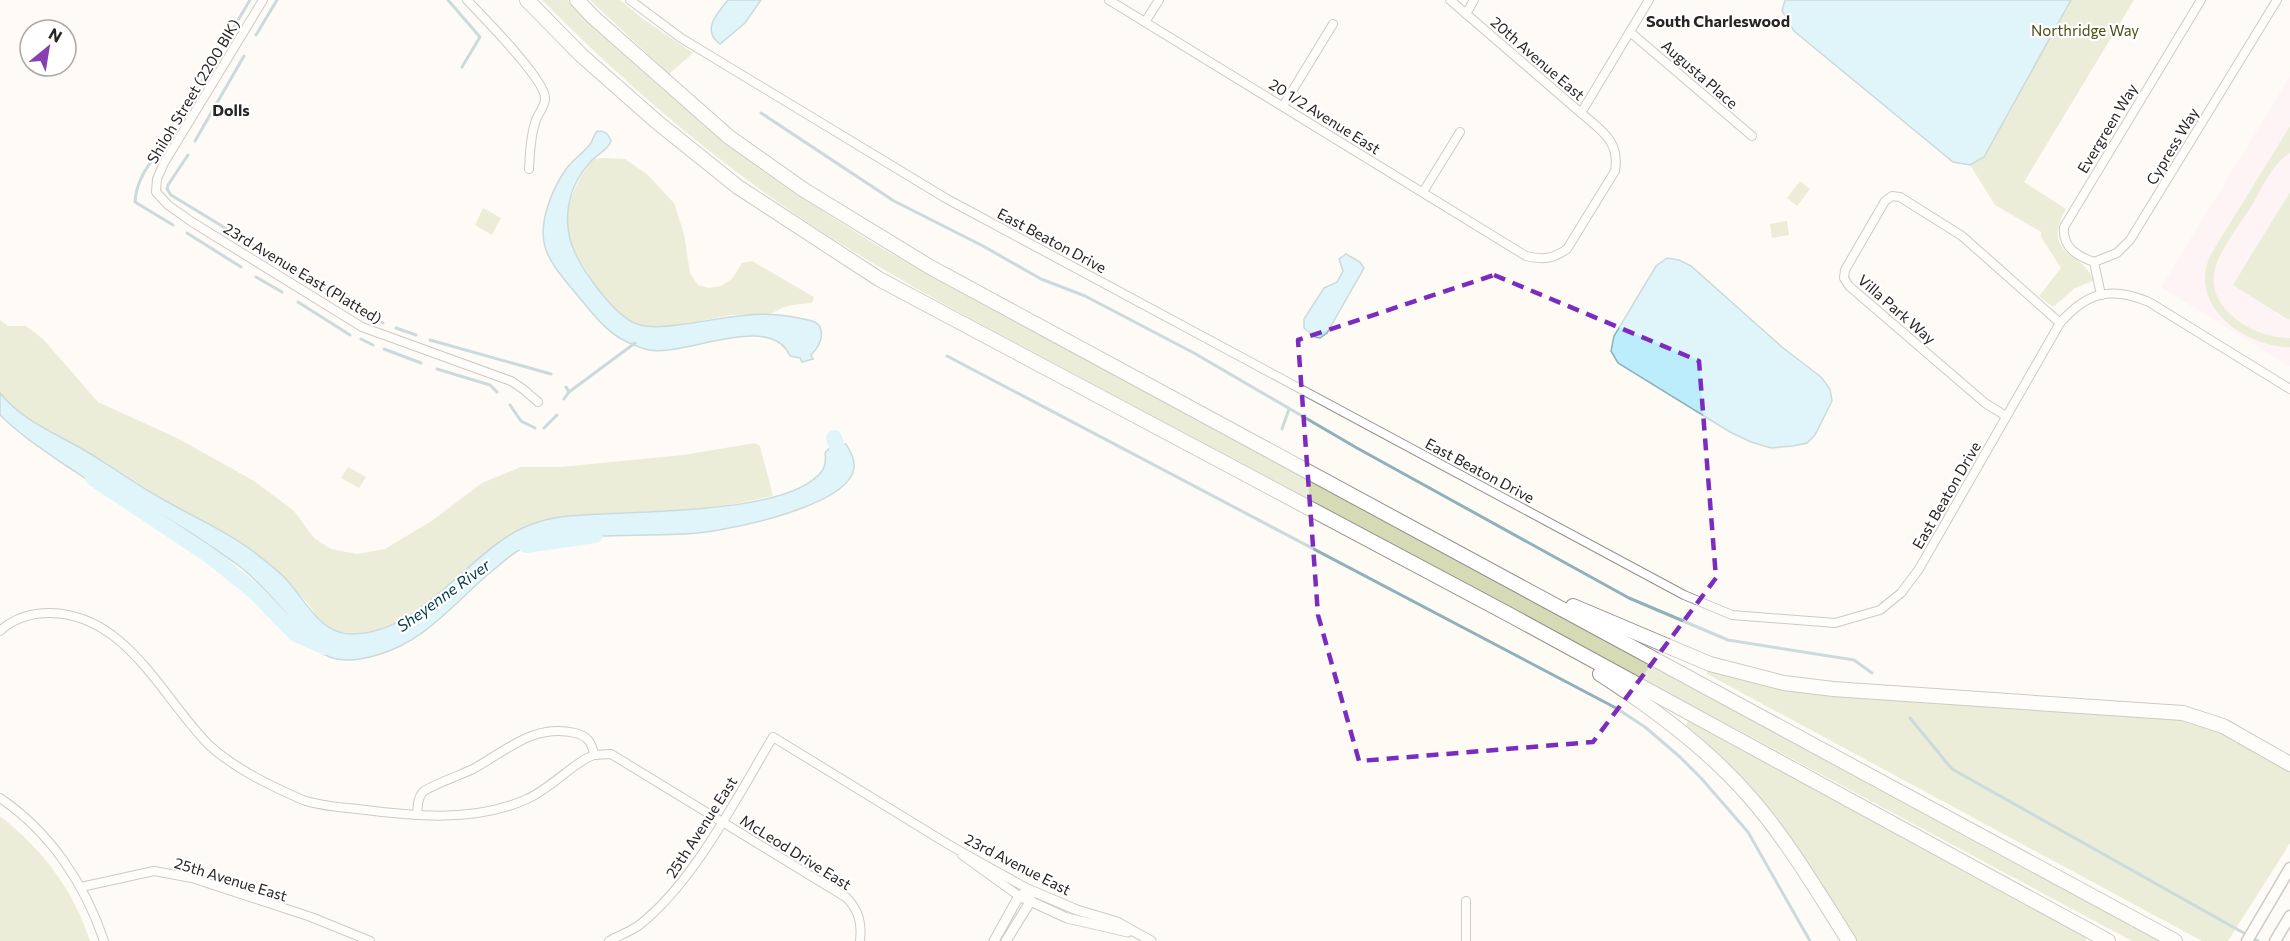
<svg xmlns="http://www.w3.org/2000/svg" width="2290" height="941" viewBox="0 0 2290 941" font-family="Commissioner,sans-serif">
	<style>
		.education { fill: #feecf5 }
		.green { fill: #d6dbb5 }
		.water { fill: #bbedfc; stroke: #8eb1bb; stroke-width: 1.5 }
		.lines { fill: none; stroke-linecap: round; stroke-linejoin: round }
		.stream { stroke: #8eb1bb; stroke-width: 3 }
		.river { stroke: #bbedfc; stroke-width: 16 }
		.minor-casing { stroke: #93908b; stroke-width: 10 }
		.tertiary-casing { stroke: #93908b; stroke-width: 11 }
		.secondary-casing { stroke: #93908b; stroke-width: 13 }
		.motorway-casing { stroke: #93908b; stroke-width: 16 }
		.minor { stroke: #fff; stroke-width: 8 }
		.tertiary { stroke: #fff; stroke-width: 9 }
		.secondary { stroke: #fff; stroke-width: 10 }
		.motorway { stroke: #fff; stroke-width: 14 }
		.marked { fill: none; stroke: #7b2cbf; stroke-width: 4.5; stroke-dasharray: 12 8; stroke-linejoin: round }
		.labels { text-anchor: middle; dominant-baseline: central; stroke-width: 4.5; stroke-linejoin: round; paint-order: stroke }
		.park-label { font-size: 15px; fill: #494e14; stroke: #fff }
		.street-label { font-size: 15px; fill: #262523; stroke: #fff }
		.neighbourhood-label { font-size: 16px; font-weight: bold; fill: #262523; stroke: #fff }
		.water-label { font-size: 16px; font-style: italic; fill: #003a47; stroke: #fff }
	</style>
	<rect width="100%" height="100%" fill="#fefbf5"/>
	<!-- education -->
	<path class="education" d="M 2290,76 L 2290,367 L 2161,287 Z"/>
	<!-- green -->
	<g class="green">
		<path d="M 542,0 L 567,0 C 652,85 745,162 846,226 C 879,248 915,266 949,286 L 2166,941 L 2132,941 L 1110,393 C 1009,338 906,287 810,224 C 712,159 624,83 542,0 Z"/>
		<path d="M 590,0 L 620,0 L 643,19 L 693,53 L 669,74 Z"/>
		<path d="M 2071,0 L 2134,0 L 2024,182 L 2066,209 C 2039,257 2085,251 2093,281 L 2075,288 L 2053,307 L 2039,296 L 2061,268 L 2041,237 L 2041,232 L 1995,205 L 1970,165 L 1984,157 Z"/>
		<path d="M 2290,126 L 2290,153 C 2272,164 2263,187 2252,205 C 2241,223 2220,249 2215,269 C 2204,309 2256,339 2290,338 L 2290,347 L 2286,347 C 2240,344 2187,303 2211,254 Z"/>
		<path d="M 603,158 L 625,159 L 648,175 L 674,203 L 684,234 L 690,273 L 698,285 L 709,288 L 721,286 L 732,279 L 742,263 L 752,261 L 814,297 L 812,303 C 803,304 793,304 785,307 C 779,309 774,313 768,314 C 756,316 743,314 731,315 C 702,319 666,334 636,324 C 610,314 591,278 577,255 C 557,220 571,188 593,159 Z"/>
		<path d="M 1800,181 L 1810,189 L 1797,206 L 1787,198 Z"/>
		<path d="M 2290,192 L 2290,318 L 2289,320 L 2233,285 Z"/>
		<path d="M 483,208 L 501,218 L 492,235 L 475,225 Z"/>
		<path d="M 1787,221 L 1789,235 L 1772,238 L 1770,224 Z"/>
		<path d="M 0,320 L 8,326 L 26,326 L 43,339 L 98,402 L 179,439 L 254,481 L 294,511 L 314,538 L 331,549 L 357,554 L 385,549 L 433,520 L 482,483 L 521,467 L 561,467 L 683,455 L 755,443 L 760,446 L 773,496 L 715,508 L 567,516 L 532,524 L 466,568 L 436,598 L 406,618 L 374,631 L 352,634 L 335,632 L 321,622 L 307,602 L 252,550 L 163,500 L 106,462 L 29,421 L 8,403 L 0,393 Z"/>
		<path d="M 348,467 L 366,477 L 359,488 L 341,478 Z"/>
		<path d="M 1708,669 L 1770,686 L 1803,692 L 2183,719 L 2226,734 L 2290,772 L 2290,843 L 2228,941 L 2202,941 L 1707,674 Z"/>
		<path d="M 1688,721 L 2086,934 L 2086,941 L 1857,941 L 1817,879 L 1726,763 L 1685,727 Z"/>
		<path d="M 0,816 C 43,850 72,888 90,941 L 0,941 Z"/>
	</g>
	<!-- water -->
	<g class="water">
		<path d="M 728,0 L 761,0 L 745,23 L 720,44 C 701,31 717,13 728,0 Z"/>
		<path d="M 1785,0 L 2071,0 L 1984,157 L 1970,165 L 1953,162 L 1794,31 L 1782,11 Z"/>
		<path d="M 597,131 C 605,131 608,133 611,141 C 608,150 599,153 592,160 C 582,171 573,184 570,199 C 566,214 567,234 573,248 C 582,270 614,316 637,324 C 649,328 664,327 677,325 C 722,320 753,308 799,318 C 807,320 819,320 821,330 C 823,340 818,348 811,355 L 813,359 L 802,362 L 800,358 L 790,356 C 771,311 684,357 649,350 C 642,349 634,345 627,342 C 606,332 593,314 578,296 C 566,281 551,266 545,247 C 538,223 552,189 566,169 C 572,160 584,153 591,143 C 593,139 594,135 597,131 Z"/>
		<path d="M 1346,254 L 1360,262 L 1364,268 L 1327,333 L 1320,338 L 1315,337 L 1304,328 L 1304,319 L 1324,288 L 1337,282 L 1343,271 L 1339,259 Z"/>
		<path d="M 1667,258 L 1679,260 L 1691,266 L 1782,347 L 1821,377 L 1830,389 L 1832,401 L 1815,435 L 1807,443 L 1793,446 L 1771,448 L 1751,442 L 1730,432 L 1618,363 L 1611,351 L 1614,336 L 1656,266 Z"/>
		<path d="M 0,393 C 23,421 53,432 84,450 C 112,466 138,486 166,501 C 195,518 227,531 254,552 C 264,560 275,568 284,577 C 304,597 319,634 351,634 C 412,635 458,569 505,538 C 523,526 546,518 568,516 C 624,510 788,517 822,471 C 826,465 826,460 825,453 C 831,445 836,444 846,444 C 850,451 855,459 854,468 C 850,503 749,525 719,530 C 668,539 616,532 565,539 C 548,541 531,543 516,552 C 508,557 500,565 492,571 C 455,602 425,642 377,655 C 364,659 351,662 337,659 C 311,654 301,631 285,612 C 271,596 255,578 238,565 C 202,540 164,514 124,495 C 115,491 104,489 95,484 C 85,479 75,471 65,465 C 42,449 20,435 0,415 Z"/>
	</g>
	<g class="lines">
		<!-- stream -->
		<g class="stream">
			<path d="M 448,0 L 480,37 L 462,67"/>
			<path d="M 256,35 L 277,0"/>
			<path d="M 761,113 L 894,201 L 983,246 L 1041,279 L 1085,296 L 1194,353 L 1357,448 L 1629,598 L 1728,640 L 1854,660 L 1872,673"/>
			<path d="M 181,116 L 250,0"/>
			<path d="M 168,138 C 154,158 136,177 135,202 L 173,225"/>
			<path d="M 195,141 L 244,56"/>
			<path d="M 188,155 L 168,185 L 167,189 L 171,195 L 330,292"/>
			<path d="M 187,233 L 241,267"/>
			<path d="M 256,277 L 282,292"/>
			<path d="M 342,299 L 383,323"/>
			<path d="M 298,302 L 350,335"/>
			<path d="M 396,328 L 416,335"/>
			<path d="M 361,339 L 373,345"/>
			<path d="M 430,340 L 551,374"/>
			<path d="M 384,349 L 421,363"/>
			<path d="M 947,356 L 1616,708 L 1645,727 L 1680,757 L 1701,778 L 1748,832 L 1810,941"/>
			<path d="M 437,369 L 490,385 L 497,392"/>
			<path d="M 566,387 L 569,392 L 635,343"/>
			<path d="M 564,399 L 569,392"/>
			<path d="M 510,405 L 521,421 L 535,428"/>
			<path d="M 544,428 L 557,415"/>
			<path d="M 1282,429 L 1289,409"/>
			<path d="M 1910,718 L 1952,769 L 2258,941"/>
		</g>
		<!-- river -->
		<g class="river">
			<path d="M 834,438 L 843,464"/>
			<path d="M 93,478 L 209,555 L 255,592 L 296,634 L 325,647"/>
			<path d="M 526,545 L 595,535"/>
		</g>
		<!-- minor casing -->
		<g class="minor-casing">
			<g id="minor">
				<path d="M 263,0 L 164,163 L 157,179 L 156,192 L 168,205 L 192,222 L 362,327 L 511,381 L 523,389 L 538,402"/>
				<path d="M 467,0 C 482,16 545,79 545,98 C 545,108 537,114 535,123 C 530,138 530,154 529,169"/>
				<path d="M 630,0 L 681,38 L 947,199 L 1684,595 L 1732,615 L 1835,623 L 1880,610 L 1901,593 L 1919,569 L 2060,323 C 2087,292 2111,286 2149,302 L 2290,389"/>
				<path d="M 1109,0 L 1526,256 C 1543,260 1553,259 1567,249 L 1615,171 C 1620,141 1602,131 1581,113 L 1649,0"/>
				<path d="M 1450,0 L 1581,113"/>
				<path d="M 1466,14 L 1474,0"/>
				<path d="M 1145,22 L 1159,0"/>
				<path d="M 1630,32 L 1752,136"/>
				<path d="M 1283,106 L 1333,24"/>
				<path d="M 1423,192 L 1460,132"/>
				<path d="M 2094,262 C 2077,256 2062,247 2064,227 L 2201,0"/>
				<path d="M 2101,295 L 2094,262 L 2117,253 L 2130,240 L 2277,0"/>
				<path d="M 2006,416 L 1985,403 L 1849,286 L 1844,278 L 1845,270 L 1885,201 L 1892,196 L 1900,197 L 1962,236 L 2060,323"/>
				<path d="M 0,631 C 14,618 31,613 50,613 C 127,614 162,698 209,745 C 235,769 271,786 303,800 C 320,806 339,807 357,809 C 413,816 474,823 527,799 C 549,789 566,770 587,758 L 594,755 L 611,754 L 847,898 C 859,911 862,923 860,941"/>
				<path d="M 0,798 C 50,832 85,884 104,941"/>
				<path d="M 417,814 C 418,807 417,798 423,792 C 427,787 463,774 473,769 C 506,751 534,723 575,733 C 587,736 592,742 594,755"/>
				<path d="M 962,855 L 1019,896"/>
				<path d="M 81,887 L 154,871 L 192,878 L 311,917 L 370,941"/>
				<path d="M 609,941 C 618,936 629,932 638,926 C 693,884 737,797 773,737 L 951,846 L 1030,890"/>
				<path d="M 1466,941 L 1466,901"/>
			</g>
		</g>
		<!-- tertiary casing -->
		<g class="tertiary-casing">
			<g id="tertiary">
				<path d="M 1030,890 L 1077,910 L 1117,922 L 1151,941"/>
				<path d="M 1019,896 L 1067,918 L 1128,932"/>
				<path d="M 994,941 L 1019,896 L 1023,894"/>
				<path d="M 1006,941 L 1030,902 L 1030,896"/>
			</g>
		</g>
		<!-- secondary casing -->
		<g class="secondary-casing">
			<g id="secondary">
				<path d="M 2247,941 L 2290,868"/>
				<path d="M 2275,941 L 2290,916"/>
			</g>
		</g>
		<!-- motorway casing -->
		<g class="motorway-casing">
			<g id="motorway">
				<path d="M 527,0 L 581,55 L 657,122 L 738,187 L 879,279 L 1510,615 L 2108,941"/>
				<path d="M 577,0 L 593,17 L 729,137 L 804,190 L 930,267 L 2175,941"/>
				<path d="M 1573,606 L 1710,664 L 1784,683 L 1833,689 L 2183,713 L 2223,726 L 2290,764"/>
				<path d="M 1600,674 C 1653,708 1706,747 1748,795 C 1787,839 1817,891 1849,941"/>
			</g>
		</g>
		<!-- minor -->
		<use href="#minor" class="minor"/>
		<!-- tertiary -->
		<use href="#tertiary" class="tertiary"/>
		<!-- secondary -->
		<use href="#secondary" class="secondary"/>
		<!-- motorway -->
		<use href="#motorway" class="motorway"/>
	</g>
	<!-- marked area -->
	<path d="M0 0H2290V941H0ZM 1494,275 L 1699,361 L 1716,578 L 1593,742 L 1359,761 L 1318,615 L 1298,340 Z" fill="#fefbf5" fill-opacity=".55" fill-rule="evenodd"/>
	<path class="marked" d="M 1494,275 L 1699,361 L 1716,578 L 1593,742 L 1359,761 L 1318,615 L 1298,340 Z"/>
	<g class="labels">
		<!-- park labels -->
		<g class="park-label">
			<text x="2085" y="30">Northridge Way</text>
		</g>
		<!-- street labels -->
		<g class="street-label">
			<text transform="translate(1538 58) rotate(41)">20th Avenue East</text>
			<text transform="translate(1700 74) rotate(41)">Augusta Place</text>
			<text transform="translate(193 91) rotate(-59)">Shiloh Street (2200 BIK)</text>
			<text transform="translate(1325 116) rotate(32)">20 1/2 Avenue East</text>
			<text transform="translate(2107 128) rotate(-59)">Evergreen Way</text>
			<text transform="translate(2172 146) rotate(-59)">Cypress Way</text>
			<text transform="translate(1052 240) rotate(28)">East Beaton Drive</text>
			<text transform="translate(303 273) rotate(31)">23rd Avenue East (Platted)</text>
			<text transform="translate(1897 309) rotate(41)">Villa Park Way</text>
			<text transform="translate(1480 470) rotate(28)">East Beaton Drive</text>
			<text transform="translate(1946 495) rotate(-60)">East Beaton Drive</text>
			<text transform="translate(701 827) rotate(-57)">25th Avenue East</text>
			<text transform="translate(796 852) rotate(32)">McLeod Drive East</text>
			<text transform="translate(1018 864) rotate(27)">23rd Avenue East</text>
			<text transform="translate(231 879) rotate(17)">25th Avenue East</text>
		</g>
		<!-- neighbourhood labels -->
		<g class="neighbourhood-label">
			<text x="1718" y="20">South Charleswood</text>
			<text x="231" y="109">Dolls</text>
		</g>
		<!-- water labels -->
		<g class="water-label">
			<text transform="translate(443 595) rotate(-36)">Sheyenne River</text>
		</g>
	</g>
	<!-- north arrow -->
	<g transform="translate(48 48) rotate(30)"><circle r="28" fill="#ffffff" stroke="#a8a8a7" stroke-width="1.5"/>
	<path d="M0-4.5L10 22L0 15L-10 22Z" fill="#8740b2"/>
	<text y="-9" font-size="16" font-weight="bold" text-anchor="middle" fill="#262523">N</text>
	</g>
</svg>
